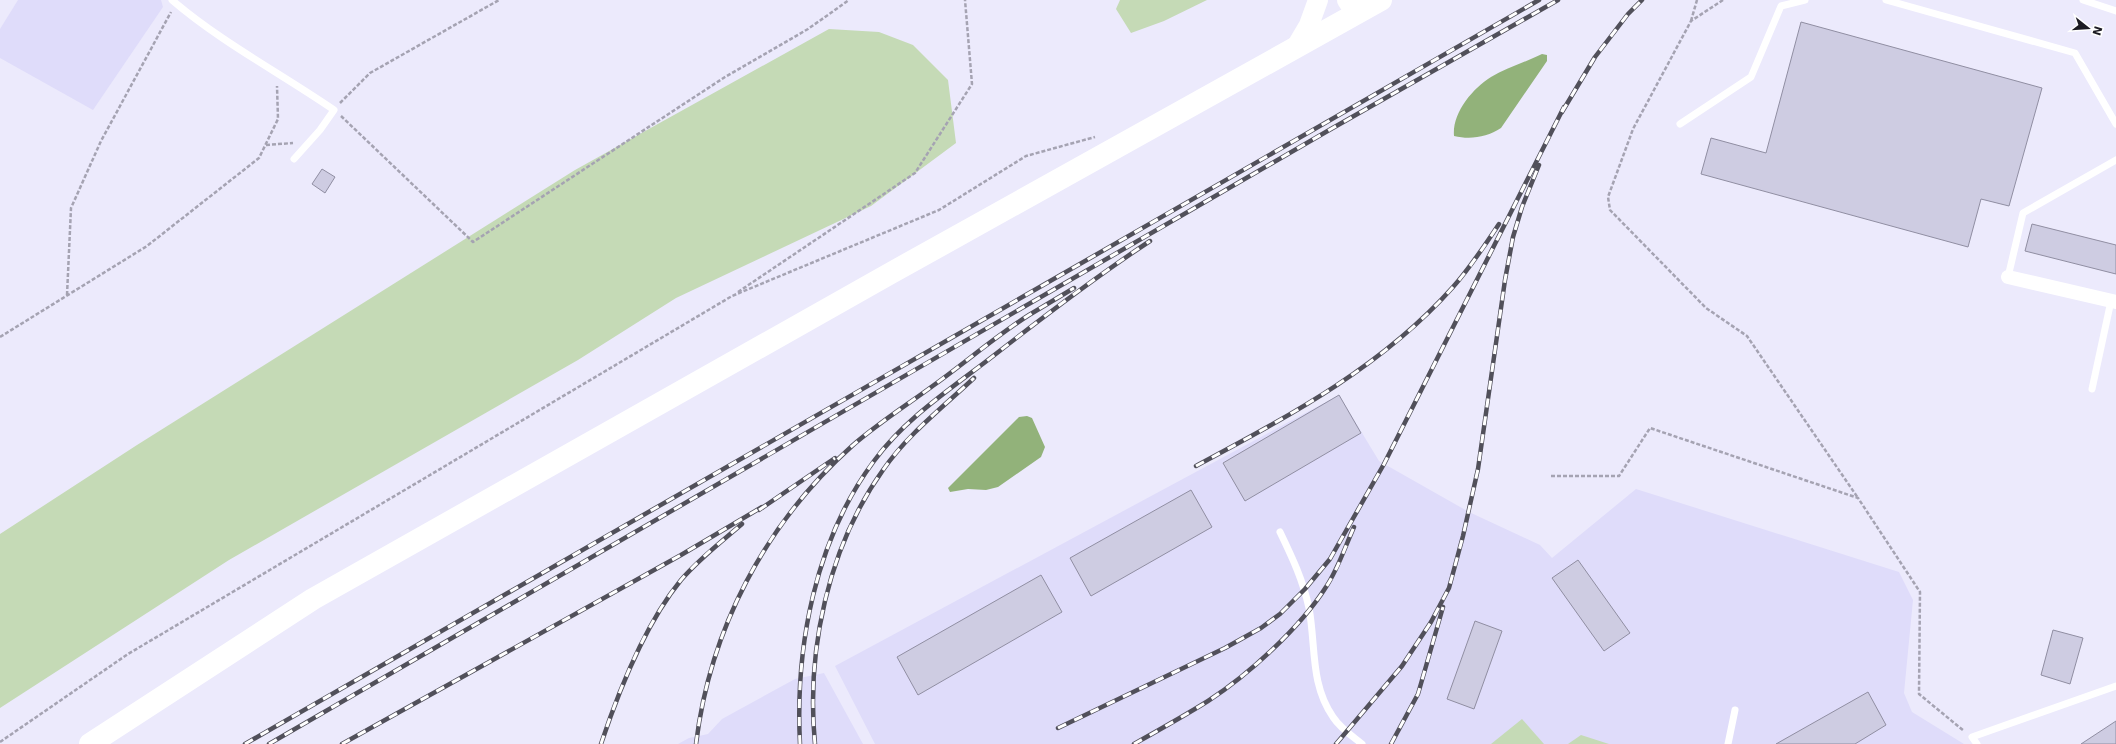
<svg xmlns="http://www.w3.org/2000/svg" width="2116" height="744" viewBox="0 0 2116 744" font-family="'DejaVu Sans',sans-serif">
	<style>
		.built { fill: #dfdcfa }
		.green { fill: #c5dab6 }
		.water { fill: #92b27a }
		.building { fill: #cecce2; stroke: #908ea2 }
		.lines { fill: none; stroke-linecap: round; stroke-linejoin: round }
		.path { stroke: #a5a3b2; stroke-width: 2.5; stroke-dasharray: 4 2; stroke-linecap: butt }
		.lane { stroke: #fff; stroke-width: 7 }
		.street { stroke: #fff; stroke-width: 14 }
		.secondary { stroke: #fff; stroke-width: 20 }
		.highway { stroke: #fff; stroke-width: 22 }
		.rail-casing { stroke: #51505a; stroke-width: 4.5 }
		.rail { stroke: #fff; stroke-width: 3; stroke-dasharray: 9; stroke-linecap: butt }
	</style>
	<rect width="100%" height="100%" fill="#eceafc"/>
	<!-- built -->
	<g class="built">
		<path d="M 18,0 L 161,0 L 163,7 L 93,110 L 0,58 L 0,29 Z"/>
		<path d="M 1339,395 L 1379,461 L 1469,512 L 1540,545 L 1552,558 L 1636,489 L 1899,572 L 1913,600 L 1904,693 L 1912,712 L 1964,744 L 875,744 L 835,666 Z"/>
		<path d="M 824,673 L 863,744 L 678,744 L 689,738 L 708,734 L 722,719 L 795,679 Z"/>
	</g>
	<!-- green -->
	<g class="green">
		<path d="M 1120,0 L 1207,0 L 1164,21 L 1131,33 L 1116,9 Z"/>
		<path d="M 829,29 L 879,32 L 913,45 L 948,80 L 956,143 L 871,206 L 676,298 L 578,360 L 229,560 L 0,708 L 0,534 L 137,445 L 575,170 Z"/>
		<path d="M 1522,719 L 1544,744 L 1491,744 Z"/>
		<path d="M 1581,735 L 1609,744 L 1568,744 Z"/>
	</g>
	<!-- water -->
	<g class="water">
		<path d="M 1542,54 L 1547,55 L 1547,61 L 1501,128 C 1487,137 1471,140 1454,136 C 1452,113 1472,89 1491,77 C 1506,68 1526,62 1542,54 Z"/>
		<path d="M 1027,416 L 1032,418 L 1045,447 L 1041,457 L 998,487 L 986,490 L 968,489 L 950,492 L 948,488 L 1019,417 Z"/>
	</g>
	<!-- building -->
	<g class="building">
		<path d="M 1801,22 L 2042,88 L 2009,206 L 1981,199 L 1968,247 L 1701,174 L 1711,138 L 1766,153 Z"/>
		<path d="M 322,169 L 335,177 L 325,193 L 312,184 Z"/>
		<path d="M 2032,224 L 2116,245 L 2116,274 L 2025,251 Z"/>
		<path d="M 1339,395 L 1361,433 L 1245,501 L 1223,463 Z"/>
		<path d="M 1191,490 L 1212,527 L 1091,596 L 1070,558 Z"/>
		<path d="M 1578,560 L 1630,633 L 1604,651 L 1552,578 Z"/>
		<path d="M 1041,575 L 1062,612 L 918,695 L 897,657 Z"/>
		<path d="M 1475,621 L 1502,631 L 1474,709 L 1447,699 Z"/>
		<path d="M 2053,630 L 2083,638 L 2070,684 L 2041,675 Z"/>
		<path d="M 1868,692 L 1886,725 L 1855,744 L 1776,744 Z"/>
		<path d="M 2116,721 L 2116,744 L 2081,744 Z"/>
	</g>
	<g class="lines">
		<!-- path -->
		<g class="path">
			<path d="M 1723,0 L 1691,21 L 1633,129 L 1608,197 L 1610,210 L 1706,308 L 1747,336 L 1858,498"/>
			<path d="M 1691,21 L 1697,0"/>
			<path d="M 340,103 L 370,73 L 499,0"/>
			<path d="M 341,116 L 473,242 L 725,77 L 808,29 L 849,0"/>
			<path d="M 266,145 L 293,143"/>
			<path d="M 738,292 L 915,173 L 972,84 L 965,0"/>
			<path d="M 67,295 L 71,208 L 101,141 L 171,12"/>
			<path d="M 0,337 L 147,246 L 259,158 L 278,119 L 277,86"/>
			<path d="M 1551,476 L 1619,476 L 1650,428 L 1858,498 L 1920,592 L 1919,694 L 1964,731"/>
			<path d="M 0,742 L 128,654 L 732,296 L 939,210 L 1026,156 L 1095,137"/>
		</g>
		<!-- lane -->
		<g class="lane">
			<path d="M 172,0 C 221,42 280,73 334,110 L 320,130 L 294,159"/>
			<path d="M 1886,0 L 2075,53 L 2116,124"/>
			<path d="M 2083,0 L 2116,11"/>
			<path d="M 1680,124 L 1751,77 L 1781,6 L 1805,0"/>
			<path d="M 2008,277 L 2023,213 L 2116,160"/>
			<path d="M 2092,389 L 2111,301"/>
			<path d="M 1280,532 C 1292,557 1303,580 1309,608 C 1316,646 1310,684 1333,717 C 1340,728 1352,736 1362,744"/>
			<path d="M 1728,744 L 1735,710"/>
			<path d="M 1977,744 L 1972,737 L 2116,686"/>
		</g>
		<!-- street -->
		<path class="street" d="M 2008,277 L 2116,302"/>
		<!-- secondary -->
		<g class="secondary">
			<path d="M 1347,0 L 1356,14"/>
			<path d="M 1296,47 L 1309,25 L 1318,0"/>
		</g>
		<!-- highway -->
		<path class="highway" d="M 90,744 L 313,599 L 891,273 L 1381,0"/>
		<!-- rail casing -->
		<g class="rail-casing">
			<g id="rail">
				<path d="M 1562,112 L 1595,57 L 1628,14 L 1642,0"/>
				<path d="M 1196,466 C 1289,416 1382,367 1453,287 C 1470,268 1485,245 1499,224"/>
				<path d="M 759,510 L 835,458"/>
				<path d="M 1058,728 L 1225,648 L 1261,628 L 1280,614 L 1305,589 L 1330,559 L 1384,464 L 1564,107"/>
				<path d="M 245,744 L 1539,0"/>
				<path d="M 269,744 L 1331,129 L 1558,0"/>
				<path d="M 342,744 L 681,555 L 762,507"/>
				<path d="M 601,744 C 619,690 645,624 681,580 C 699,559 721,542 742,524"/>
				<path d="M 696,744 C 710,629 765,524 852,446 C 877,424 907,405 934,385 C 966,362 996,336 1029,315 C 1044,306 1059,297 1074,288"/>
				<path d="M 800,744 C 795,647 815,540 874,461 C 906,417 955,386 997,353 C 1047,314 1097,276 1150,241"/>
				<path d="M 815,744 C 806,651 828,547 883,470 C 907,435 943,407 974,378"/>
				<path d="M 1134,744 C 1159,730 1184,716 1208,701 C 1248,675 1300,628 1326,587 C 1338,569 1345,547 1354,527"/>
				<path d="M 1336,744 L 1402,666 L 1431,622 L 1449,588 L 1463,536 L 1478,469 L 1505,280 L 1513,237 L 1522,207 L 1539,165"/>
				<path d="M 1391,744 L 1418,694 L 1443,607"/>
			</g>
		</g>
		<!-- rail -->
		<use href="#rail" class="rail"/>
	</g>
	<!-- north arrow -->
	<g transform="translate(2088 28) rotate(107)" stroke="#ffffff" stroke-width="3" paint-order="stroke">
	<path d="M0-3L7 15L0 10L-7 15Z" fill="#1c1b23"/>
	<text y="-6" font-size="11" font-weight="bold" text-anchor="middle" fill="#1c1b23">N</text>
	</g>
</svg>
